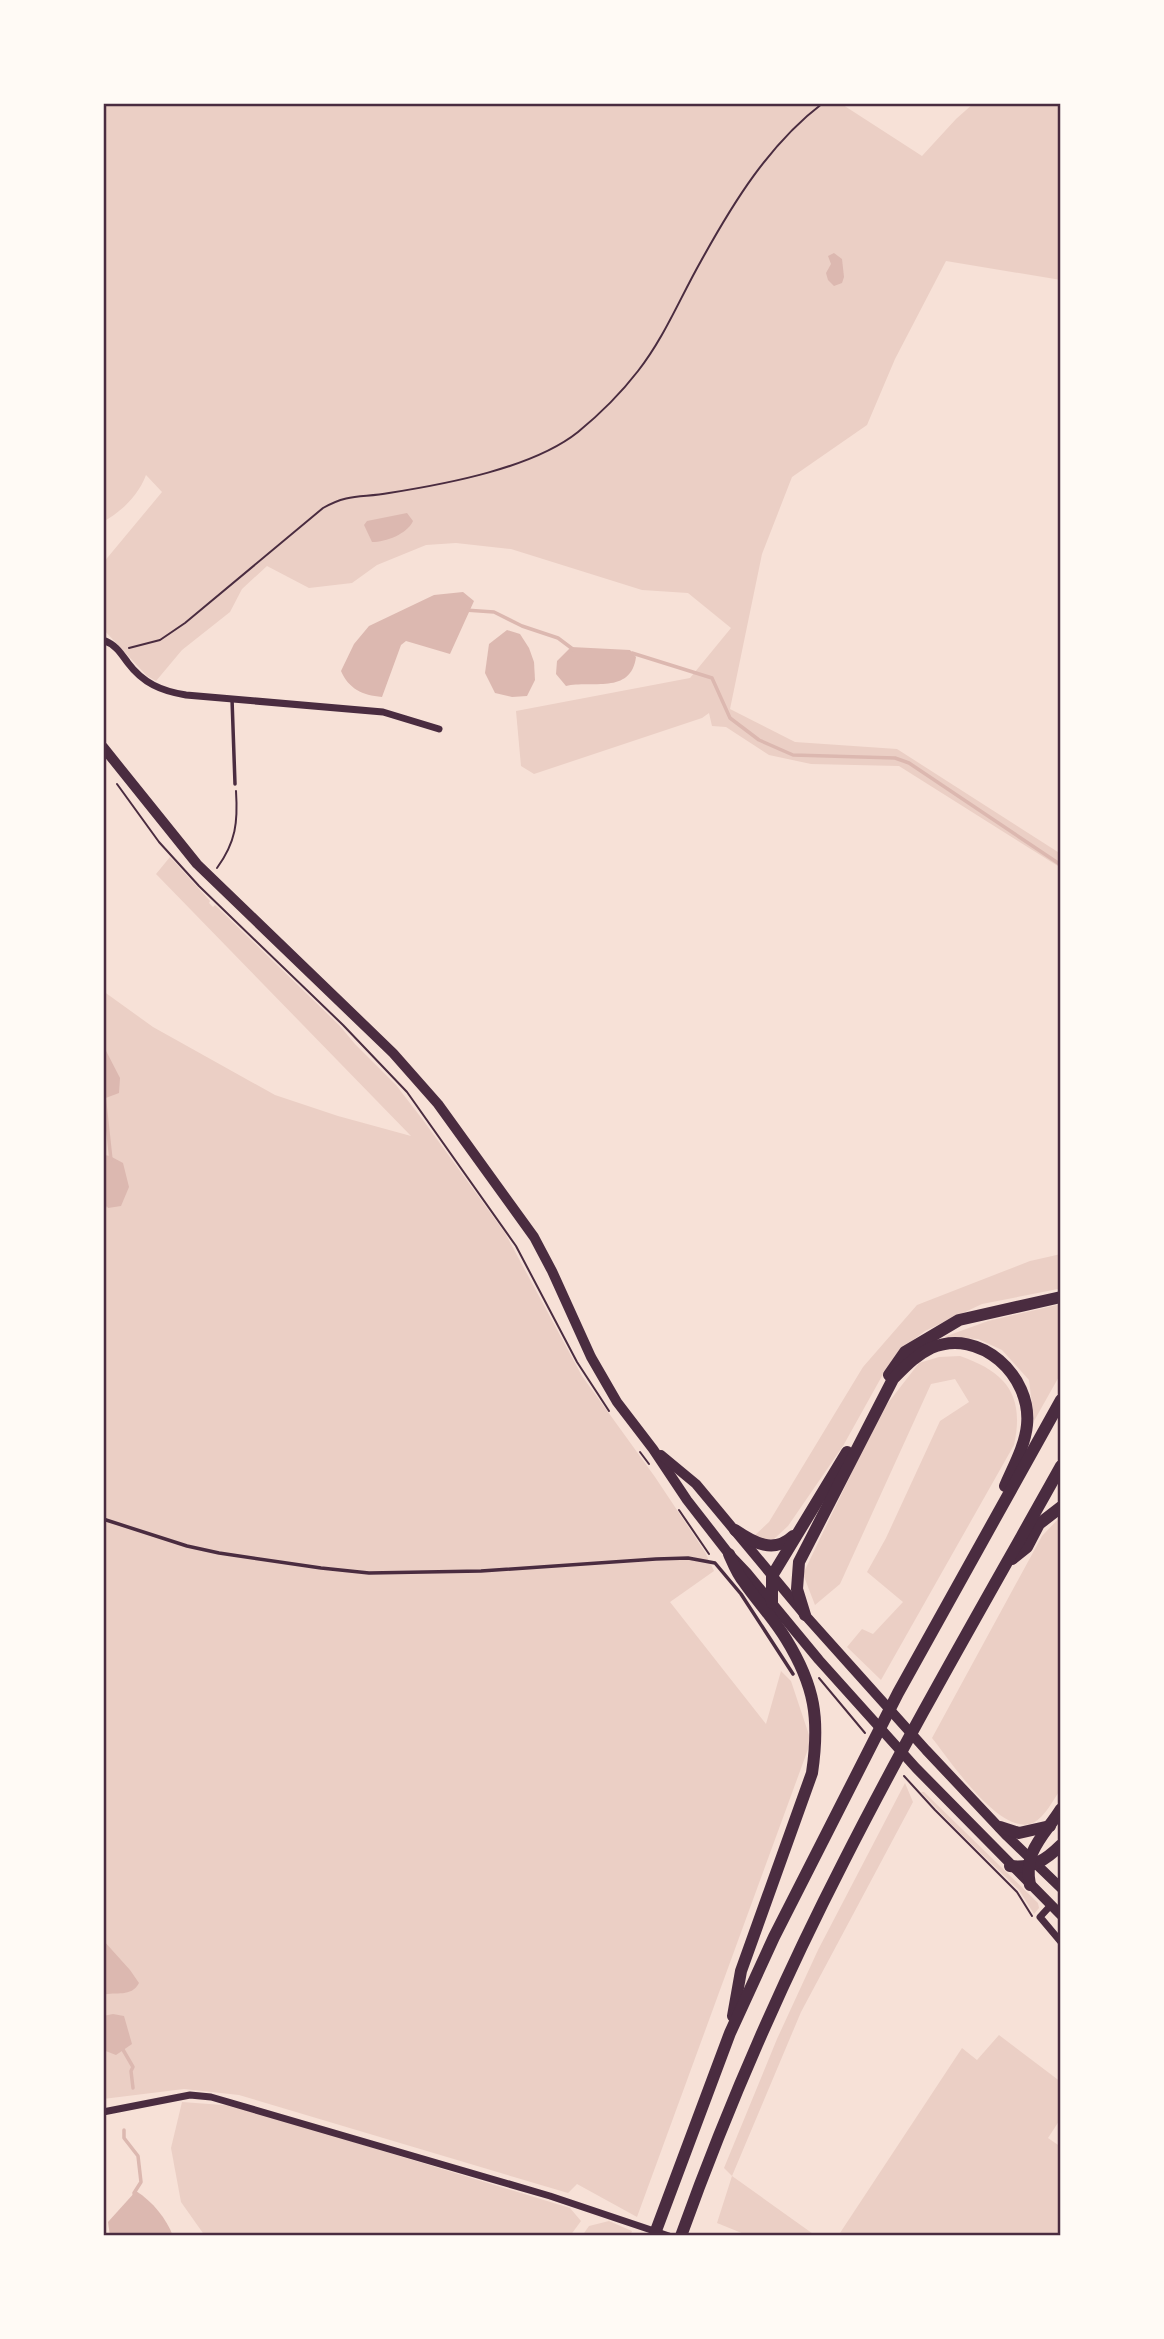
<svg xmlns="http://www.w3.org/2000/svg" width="1164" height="2339" viewBox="0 0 1164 2339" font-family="'Times New Roman',serif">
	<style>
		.green { fill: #ebcfc5 }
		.water { fill: #dcb8b0 }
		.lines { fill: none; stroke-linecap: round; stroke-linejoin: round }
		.stream { stroke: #dcb8b0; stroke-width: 3.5 }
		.path { stroke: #4a2c40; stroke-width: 2 }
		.service { stroke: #4a2c40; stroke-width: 3.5 }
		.minor { stroke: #4a2c40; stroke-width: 7 }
		.primary { stroke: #4a2c40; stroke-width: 10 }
		.motorway { stroke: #4a2c40; stroke-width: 12 }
		.neatline { fill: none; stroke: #4a2c40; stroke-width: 2.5 }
	</style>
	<rect width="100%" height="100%" fill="#f7e1d7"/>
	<!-- green -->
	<g class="green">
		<path d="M 103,103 L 840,103 L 922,156 L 956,119 L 974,103 L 1061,103 L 1061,280 L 946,261 L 895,359 L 867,425 L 792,477 L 762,554 L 730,709 L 795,742 L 897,749 L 1061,854 L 1061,868 L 899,766 L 811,764 L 769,755 L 726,727 L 712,726 L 709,713 L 702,718 L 534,774 L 521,766 L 516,711 L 690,678 L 731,628 L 688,593 L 642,590 L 511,549 L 456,543 L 426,545 L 377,565 L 352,583 L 309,588 L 267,566 L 242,589 L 230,612 L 182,650 L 156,681 L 147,676 L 103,629 L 103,563 L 162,492 L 146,475 C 138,496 122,511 103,522 Z"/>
		<path d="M 170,857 L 210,901 L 209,903 L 213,907 L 215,905 L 339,1025 L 355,1044 L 396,1085 L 423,1120 L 505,1233 L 582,1376 L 655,1477 L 705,1552 L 714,1571 L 670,1602 L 766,1724 L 781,1671 L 791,1681 L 811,1741 L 637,2217 L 577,2184 L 568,2193 L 239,2095 L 184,2089 L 103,2099 L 103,991 L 153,1027 L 275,1095 L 338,1116 L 411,1136 L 156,874 Z"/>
		<path d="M 1061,1254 L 1061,1287 L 1058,1289 L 982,1304 L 925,1331 L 900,1350 L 882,1376 L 843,1446 L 788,1526 L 774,1539 L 763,1539 L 754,1536 L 769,1522 L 863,1367 L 917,1305 L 1030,1261 Z"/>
		<path d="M 1061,1304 L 1061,1373 L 1034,1421 L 1029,1380 L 1002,1350 L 978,1339 L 944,1337 L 988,1321 Z"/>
		<path d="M 960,1356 C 1006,1372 1025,1395 1014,1445 L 881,1680 L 847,1647 L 862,1629 L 873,1634 L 903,1602 L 867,1572 L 886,1538 L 940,1421 L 969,1402 L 955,1379 L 931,1384 L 840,1584 L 815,1605 L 803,1574 L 881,1412 L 919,1363 L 939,1357 Z"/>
		<path d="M 1061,1516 L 1061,1789 C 1053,1800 1045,1817 1033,1823 C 1000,1837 950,1760 932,1738 L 1042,1536 Z"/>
		<path d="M 905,1783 L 913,1802 L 801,2012 L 732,2176 L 816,2236 L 749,2236 L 717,2223 L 732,2176 L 724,2168 L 777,2039 L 818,1950 Z"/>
		<path d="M 921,1792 L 924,1792 L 1038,1903 L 1039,1908 L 1034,1914 L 1019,1890 L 954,1827 Z"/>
		<path d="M 999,2035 L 1061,2082 L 1061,2118 L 1048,2138 L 1061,2147 L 1061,2236 L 838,2236 L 962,2048 L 977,2060 Z"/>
		<path d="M 182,2102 L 236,2106 L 570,2208 L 581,2221 L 570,2236 L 205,2236 L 181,2202 L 171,2148 Z"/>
		<path d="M 609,2221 L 632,2231 L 630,2236 L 582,2236 L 589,2226 Z"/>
	</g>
	<!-- water -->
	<g class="water">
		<path d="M 834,253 L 842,259 L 844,277 L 842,283 L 834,286 L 828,280 L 826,273 L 831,264 L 828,256 Z"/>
		<path d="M 407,513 L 413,521 C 407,534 386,542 372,542 L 364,525 L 367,521 Z"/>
		<path d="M 463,592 L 474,601 L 450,654 L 406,641 L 401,645 L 382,697 C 362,695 349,689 341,671 L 354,644 L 369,626 L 434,595 Z"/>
		<path d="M 507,630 L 520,634 L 529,648 L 534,662 L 535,680 L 527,696 L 512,697 L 495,693 L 485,673 L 489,644 Z"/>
		<path d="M 571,647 L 630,650 L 636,657 C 631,695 591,680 566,686 L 556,674 L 557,661 Z"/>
		<path d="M 103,1045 L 120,1078 L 119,1093 L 103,1099 Z"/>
		<path d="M 104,1155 L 110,1156 L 123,1163 L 129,1187 L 121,1206 L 108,1208 L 103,1200 Z"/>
		<path d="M 103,1940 L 130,1970 L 139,1983 C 131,1998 116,1991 103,1995 Z"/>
		<path d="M 113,2014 L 124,2016 L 132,2044 L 116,2055 L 103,2050 L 103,2016 Z"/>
		<path d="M 136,2191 C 153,2202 166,2218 173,2236 L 110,2236 L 108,2222 Z"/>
	</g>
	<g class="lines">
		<!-- stream -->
		<g class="stream">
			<path d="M 465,610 L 494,612 L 522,626 L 558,638 L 574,650"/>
			<path d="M 630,654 L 632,653 L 712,678 L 730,718 L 759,740 L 793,755 L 895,758 L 909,763 L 1061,865"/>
			<path d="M 103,1086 L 111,1160"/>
			<path d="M 103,1210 L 107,1202"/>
			<path d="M 122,2048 L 133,2067 L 131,2071 L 133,2088"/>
			<path d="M 124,2130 L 124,2138 L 138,2156 L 141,2182 L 134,2193 L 135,2198"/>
		</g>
		<!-- path -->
		<g class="path">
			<path d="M 129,648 L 160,640 L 185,623 L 323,508 C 349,493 362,498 389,493 C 446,484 533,468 578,432 C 600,414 621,393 638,371 C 664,338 680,298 701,261 C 733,203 769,144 823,103"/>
			<path d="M 117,784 L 159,842 L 199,886 L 343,1025 L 407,1092 L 516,1246 L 577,1362 L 609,1411"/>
			<path d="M 217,868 C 236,842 238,822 236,791"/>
			<path d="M 640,1452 L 649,1464"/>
			<path d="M 679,1510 L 709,1554"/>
			<path d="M 819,1678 L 865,1733"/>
			<path d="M 904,1776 L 935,1810 L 1017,1892 L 1032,1916"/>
		</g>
		<!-- service -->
		<g class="service">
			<path d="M 232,699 L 235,784"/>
			<path d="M 103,1519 L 187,1546 L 219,1553 L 321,1568 L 369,1573 L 481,1571 L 656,1559 L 688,1558 L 715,1563 L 741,1594 L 793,1674"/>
		</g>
		<!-- minor -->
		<g class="minor">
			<path d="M 103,640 C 116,645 120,652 128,663 C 143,683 161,691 186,695 L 383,712 L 439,729"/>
			<path d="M 1051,1905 L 1040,1917 L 1061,1942"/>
			<path d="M 103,2112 L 190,2095 L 211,2097 L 550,2196 L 669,2236"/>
		</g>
		<!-- primary -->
		<g class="primary">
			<path d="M 103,747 L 197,864 L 393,1053 L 438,1104 L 534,1237 L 552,1271 L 591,1357 L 617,1402 L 653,1449 L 687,1500 L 729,1554 L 747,1573 L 819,1660 L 916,1768 L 1061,1915"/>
			<path d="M 661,1455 L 696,1484 L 805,1615 L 926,1750 L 1007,1836 L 1061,1888"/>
		</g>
		<!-- motorway -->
		<g class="motorway">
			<path d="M 889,1375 L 905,1352 L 959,1320 L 1061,1297"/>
			<path d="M 735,1530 C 754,1543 774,1554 793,1536"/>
			<path d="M 729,1554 C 733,1563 737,1574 744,1582 C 757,1601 774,1619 786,1639 C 815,1686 820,1719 812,1773 L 741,1971 L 733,2016"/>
			<path d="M 1012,1559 L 1027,1547 L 1039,1524 L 1061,1507"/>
			<path d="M 772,1603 L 772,1576 L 847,1452"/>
			<path d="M 805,1615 L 797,1589 L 799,1562 L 893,1379 C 905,1367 916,1355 931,1348 C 980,1327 1032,1376 1027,1425 C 1025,1446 1013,1467 1005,1486"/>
			<path d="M 1000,1827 L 1019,1833 L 1050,1826"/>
			<path d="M 1010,1866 C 1032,1869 1046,1860 1061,1845"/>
			<path d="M 1030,1885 C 1023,1851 1044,1836 1061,1809"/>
			<path d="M 654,2236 L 730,2033 L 774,1937 L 898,1693 L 1061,1400"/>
			<path d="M 681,2236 C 727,2108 782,1982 844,1861 C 912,1727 988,1597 1061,1466"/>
		</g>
	</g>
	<!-- border -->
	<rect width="1164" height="2339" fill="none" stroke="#fffaf5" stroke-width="210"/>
	<rect x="105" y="105" width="954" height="2129" class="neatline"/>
</svg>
